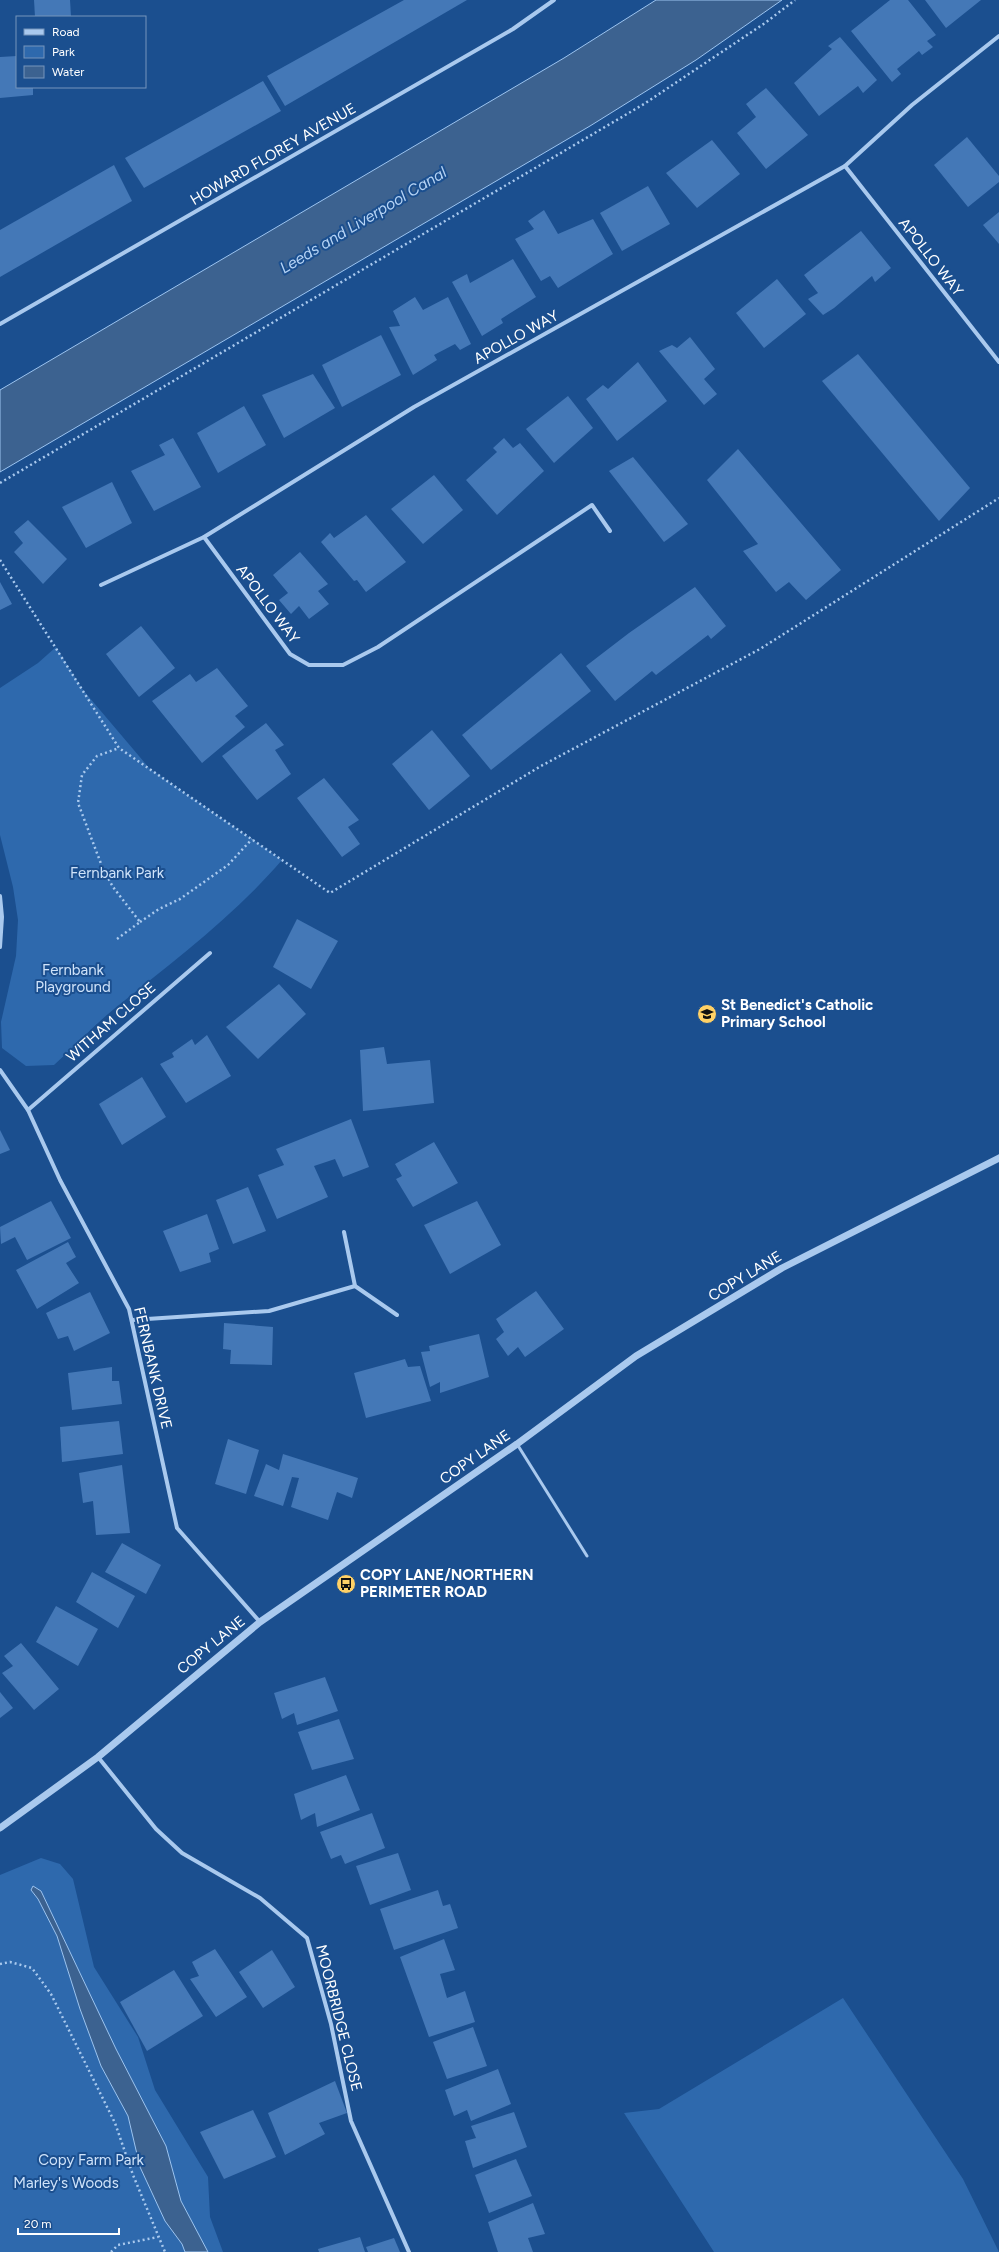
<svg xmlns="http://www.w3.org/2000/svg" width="999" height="2252" viewBox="0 0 999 2252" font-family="Figtree,sans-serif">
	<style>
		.green { fill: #2e69ad }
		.water { fill: #3c6290; stroke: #9cc4f0 }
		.building { fill: #4478b7 }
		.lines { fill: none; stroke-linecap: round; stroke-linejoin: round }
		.path { stroke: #a9c9ee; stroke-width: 2.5; stroke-dasharray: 2 3; stroke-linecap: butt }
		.service { stroke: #a9c9ee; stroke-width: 3 }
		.minor { stroke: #a9c9ee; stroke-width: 4 }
		.tertiary { stroke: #a9c9ee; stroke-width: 7 }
		.labels { text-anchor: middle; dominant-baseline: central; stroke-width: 4; stroke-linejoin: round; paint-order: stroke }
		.street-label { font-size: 15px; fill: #fff; stroke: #1b4f8f }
		.park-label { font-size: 15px; fill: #cfe3fa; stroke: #1b4f8f }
		.poi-label { font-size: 15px; font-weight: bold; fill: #fff; stroke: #1b4f8f; text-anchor: start }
		.water-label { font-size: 16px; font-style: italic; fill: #b5d3f5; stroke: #1b4f8f }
	</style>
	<rect width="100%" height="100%" fill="#1b4f8f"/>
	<!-- green -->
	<g class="green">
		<path d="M 56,647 L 83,690 L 150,769 L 282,860 C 233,917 172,962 114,1009 C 93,1026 74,1047 54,1065 L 26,1066 L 2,1048 L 1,1022 L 16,956 L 18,920 L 13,887 L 0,835 L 0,688 L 38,663 Z"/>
		<path d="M 41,1858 L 60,1864 L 73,1879 L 94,1967 L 138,2037 L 155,2090 L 208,2177 L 210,2217 L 223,2252 L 0,2252 L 0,1875 Z"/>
		<path d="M 843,1998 L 963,2179 L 999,2252 L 714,2252 L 624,2113 L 659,2109 Z"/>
	</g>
	<!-- water -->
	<g class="water">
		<path d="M 656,0 L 782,0 L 696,60 L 590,126 L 0,472 L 0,390 L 564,58 Z"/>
		<path d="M 33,1886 L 41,1891 L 116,2049 L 166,2146 L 181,2201 L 208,2252 L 185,2252 L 182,2244 L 165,2221 L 140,2167 L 128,2116 L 101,2066 L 80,2009 L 57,1936 L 38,1899 L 31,1890 Z"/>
	</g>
	<!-- building -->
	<g class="building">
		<path d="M 34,0 L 70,0 L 71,17 L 35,17 Z"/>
		<path d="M 404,0 L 467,0 L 285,106 L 267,76 Z"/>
		<path d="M 890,0 L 908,0 L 936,35 L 927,41 L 933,47 L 922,55 L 919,51 L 897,69 L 901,74 L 892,82 L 851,31 Z"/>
		<path d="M 925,0 L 981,0 L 946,28 Z"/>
		<path d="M 840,37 L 877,80 L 863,93 L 858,86 L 819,116 L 794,83 L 832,49 L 828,46 Z"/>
		<path d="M 17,56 L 17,87 L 33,87 L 33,95 L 0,98 L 0,57 Z"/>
		<path d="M 263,81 L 281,111 L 144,188 L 125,158 Z"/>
		<path d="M 766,88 L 808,135 L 766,169 L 737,133 L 756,117 L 746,104 Z"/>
		<path d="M 967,137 L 999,176 L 999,182 L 968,207 L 934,165 Z"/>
		<path d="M 712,140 L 740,174 L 697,208 L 666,173 Z"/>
		<path d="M 114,165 L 132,201 L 0,277 L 0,230 Z"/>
		<path d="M 648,186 L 670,224 L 622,251 L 600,213 Z"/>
		<path d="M 544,210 L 558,234 L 593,219 L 613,254 L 558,288 L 550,276 L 541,281 L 515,239 L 534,229 L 528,221 Z"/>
		<path d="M 999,212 L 999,244 L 983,225 Z"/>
		<path d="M 861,231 L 891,268 L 875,282 L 872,276 L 834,308 L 823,315 L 808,299 L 818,293 L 804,275 Z"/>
		<path d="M 513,259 L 536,297 L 501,319 L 503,323 L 482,336 L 452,282 L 467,274 L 470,283 Z"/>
		<path d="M 777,279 L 806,314 L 764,348 L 736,313 Z"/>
		<path d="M 415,297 L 423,310 L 448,297 L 471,344 L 460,350 L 455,344 L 434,355 L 437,360 L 413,375 L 389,327 L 400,326 L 393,311 Z"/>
		<path d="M 381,335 L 401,375 L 342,407 L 322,365 Z"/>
		<path d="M 690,337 L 715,369 L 704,379 L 717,394 L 704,405 L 659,351 L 672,345 L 677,348 Z"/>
		<path d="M 858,354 L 970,488 L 939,521 L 822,381 Z"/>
		<path d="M 638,362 L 667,401 L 617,441 L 586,399 L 603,385 L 608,389 Z"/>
		<path d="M 313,374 L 335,408 L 284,438 L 262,395 Z"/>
		<path d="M 568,396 L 593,428 L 554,463 L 526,429 Z"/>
		<path d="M 244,406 L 266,445 L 218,473 L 197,433 Z"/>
		<path d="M 173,438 L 201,487 L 154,511 L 131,471 L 165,455 L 159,445 Z"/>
		<path d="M 504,438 L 513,448 L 520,443 L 544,471 L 497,515 L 466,480 L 497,452 L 493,448 Z"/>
		<path d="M 738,449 L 841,570 L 806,600 L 789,582 L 776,592 L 743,551 L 758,544 L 707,480 Z"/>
		<path d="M 633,457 L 688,524 L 664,542 L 609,471 Z"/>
		<path d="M 434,475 L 463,510 L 423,544 L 391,509 Z"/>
		<path d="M 112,482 L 132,523 L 86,548 L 62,507 Z"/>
		<path d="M 366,515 L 406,562 L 366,592 L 357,580 L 354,581 L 321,542 L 330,533 L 334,538 Z"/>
		<path d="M 28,520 L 67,559 L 43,584 L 14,552 L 23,543 L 14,532 Z"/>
		<path d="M 300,552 L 328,584 L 318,591 L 329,604 L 309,619 L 299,606 L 291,614 L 279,600 L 288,593 L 273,575 Z"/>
		<path d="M 0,582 L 12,604 L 0,610 Z"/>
		<path d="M 695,587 L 726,626 L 711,639 L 708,635 L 656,675 L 652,671 L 615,701 L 586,666 L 629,633 Z"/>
		<path d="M 141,626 L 175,668 L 139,697 L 106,654 Z"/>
		<path d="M 561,653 L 591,691 L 491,770 L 462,735 Z"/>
		<path d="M 217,668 L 248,706 L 235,716 L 245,727 L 202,763 L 152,701 L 190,674 L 196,682 Z"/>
		<path d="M 266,723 L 284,745 L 275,750 L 291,774 L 257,800 L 222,756 Z"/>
		<path d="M 432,730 L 470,776 L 429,810 L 392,764 Z"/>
		<path d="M 324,778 L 359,820 L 348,827 L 360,844 L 342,857 L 297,798 Z"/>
		<path d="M 297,919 L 338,941 L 311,989 L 273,967 Z"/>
		<path d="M 279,984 L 306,1014 L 258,1059 L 226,1027 Z"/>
		<path d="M 207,1035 L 231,1076 L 186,1103 L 160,1064 L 174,1057 L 172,1053 L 192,1039 L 195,1045 Z"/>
		<path d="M 384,1047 L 387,1064 L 430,1060 L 434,1103 L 363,1111 L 360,1050 Z"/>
		<path d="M 142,1077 L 166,1117 L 122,1145 L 99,1104 Z"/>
		<path d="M 351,1119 L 369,1167 L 343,1177 L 335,1159 L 314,1166 L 328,1197 L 277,1219 L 258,1175 L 284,1165 L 276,1149 Z"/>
		<path d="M 0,1130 L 10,1150 L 0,1154 Z"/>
		<path d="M 434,1142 L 458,1183 L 413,1207 L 396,1179 L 402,1176 L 395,1164 Z"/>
		<path d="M 248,1187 L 266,1231 L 233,1244 L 216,1200 Z"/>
		<path d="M 51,1201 L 71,1238 L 27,1260 L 15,1237 L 1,1244 L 0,1227 Z"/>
		<path d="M 477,1201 L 501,1245 L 450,1274 L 424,1225 Z"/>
		<path d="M 207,1214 L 219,1249 L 209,1253 L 211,1262 L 180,1272 L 163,1231 Z"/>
		<path d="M 68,1242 L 76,1257 L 66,1263 L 79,1283 L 37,1309 L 16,1270 Z"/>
		<path d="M 536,1291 L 564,1329 L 525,1357 L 518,1347 L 508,1356 L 496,1339 L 504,1332 L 496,1319 Z"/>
		<path d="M 90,1292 L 110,1333 L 74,1351 L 68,1336 L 58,1339 L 46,1313 Z"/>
		<path d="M 224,1323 L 273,1327 L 272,1365 L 230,1364 L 231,1350 L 223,1349 Z"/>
		<path d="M 479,1334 L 489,1377 L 440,1393 L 440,1382 L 430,1387 L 421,1352 L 430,1351 L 429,1346 Z"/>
		<path d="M 405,1359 L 408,1367 L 420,1366 L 431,1401 L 366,1418 L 354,1373 Z"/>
		<path d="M 112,1367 L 112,1381 L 119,1381 L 122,1404 L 72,1410 L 68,1373 Z"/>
		<path d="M 119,1421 L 123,1454 L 62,1462 L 60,1427 Z"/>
		<path d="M 228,1439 L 259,1450 L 246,1494 L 215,1484 Z"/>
		<path d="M 283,1454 L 358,1478 L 352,1498 L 337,1492 L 328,1520 L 291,1507 L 299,1478 L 292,1477 L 283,1506 L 254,1496 L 266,1464 L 279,1470 Z"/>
		<path d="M 122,1465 L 130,1533 L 96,1535 L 93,1501 L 83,1503 L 79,1473 Z"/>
		<path d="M 122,1543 L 161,1565 L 146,1594 L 105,1572 Z"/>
		<path d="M 92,1572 L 135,1596 L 118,1628 L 76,1602 Z"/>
		<path d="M 56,1606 L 98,1629 L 78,1666 L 36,1642 Z"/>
		<path d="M 21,1643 L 59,1689 L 34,1710 L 2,1673 L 13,1666 L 4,1656 Z"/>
		<path d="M 325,1677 L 338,1711 L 297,1725 L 294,1713 L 282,1719 L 274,1693 Z"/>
		<path d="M 0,1692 L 13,1708 L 0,1718 Z"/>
		<path d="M 339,1719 L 354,1759 L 312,1770 L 298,1732 Z"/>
		<path d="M 346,1775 L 360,1810 L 317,1827 L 315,1813 L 301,1820 L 294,1794 Z"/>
		<path d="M 372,1813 L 385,1848 L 345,1864 L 341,1855 L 331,1859 L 320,1832 Z"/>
		<path d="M 398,1853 L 411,1890 L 370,1905 L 356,1866 Z"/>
		<path d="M 438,1890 L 443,1906 L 450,1904 L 458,1928 L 394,1950 L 380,1909 Z"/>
		<path d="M 444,1939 L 455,1970 L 440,1974 L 447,1998 L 465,1991 L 475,2022 L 429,2037 L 400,1957 Z"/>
		<path d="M 215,1949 L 247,1997 L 216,2017 L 190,1979 L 199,1976 L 192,1962 Z"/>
		<path d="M 272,1950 L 295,1987 L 263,2008 L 239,1972 Z"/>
		<path d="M 174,1970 L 203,2016 L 147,2051 L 120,2002 Z"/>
		<path d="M 473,2027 L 487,2066 L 447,2079 L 433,2042 Z"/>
		<path d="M 498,2069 L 511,2104 L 471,2121 L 467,2110 L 454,2116 L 445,2090 Z"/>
		<path d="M 335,2081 L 347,2113 L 319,2123 L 325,2134 L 285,2155 L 268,2113 Z"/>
		<path d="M 253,2110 L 276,2157 L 224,2179 L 200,2132 Z"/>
		<path d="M 514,2112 L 527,2147 L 473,2168 L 465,2141 L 476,2138 L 471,2126 Z"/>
		<path d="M 516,2159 L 532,2196 L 489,2213 L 475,2175 Z"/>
		<path d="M 533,2203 L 545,2234 L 528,2238 L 533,2252 L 498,2252 L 488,2222 Z"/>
		<path d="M 360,2237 L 365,2252 L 319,2252 L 318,2249 Z"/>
		<path d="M 394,2238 L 400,2252 L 368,2252 L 366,2247 Z"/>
	</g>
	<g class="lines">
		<!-- path -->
		<g class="path">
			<path d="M 0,483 L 644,104 L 765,23 L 795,0"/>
			<path d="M 0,560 L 119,748 L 330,893 L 541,766 L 760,649 L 999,498"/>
			<path d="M 140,922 L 159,909 L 180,899 L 228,865 L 252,839"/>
			<path d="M 117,939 L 140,922 L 113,887 L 103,869 L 78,803 L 82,775 L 97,756 L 119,748"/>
			<path d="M 0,1964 L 10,1962 L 32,1968 L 51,1994 L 115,2123 L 133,2175 L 165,2252"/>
			<path d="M 111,2252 L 118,2245 L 158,2237"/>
		</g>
		<!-- service -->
		<path class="service" d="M 517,1444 L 587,1556"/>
		<!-- minor -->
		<g class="minor">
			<path d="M 845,166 L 999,362"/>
			<path d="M 0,324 L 513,29 L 554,0"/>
			<path d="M 204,537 L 290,654 L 309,665 L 343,665 L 378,647 L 592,505 L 610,531"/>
			<path d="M 101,585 L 204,537 L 414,407 L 845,166 L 912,105 L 999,36"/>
			<path d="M 0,896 L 2,917 L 0,947"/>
			<path d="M 0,1070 L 28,1110 L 60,1180 L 129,1309 L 177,1528 L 260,1622"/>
			<path d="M 28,1110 L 210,953"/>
			<path d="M 344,1232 L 355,1286 L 397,1315"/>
			<path d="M 132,1320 L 269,1311 L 355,1286"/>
			<path d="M 98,1757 L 156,1829 L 182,1853 L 260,1898 L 307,1938 L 331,2024 L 351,2121 L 409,2252"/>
		</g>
		<!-- tertiary -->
		<path class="tertiary" d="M 0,1828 L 98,1757 L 260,1622 L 517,1444 L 636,1356 L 782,1268 L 999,1158"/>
	</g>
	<!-- icons -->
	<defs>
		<g id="school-disc" transform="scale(1)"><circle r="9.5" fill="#ffd166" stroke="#1b4f8f"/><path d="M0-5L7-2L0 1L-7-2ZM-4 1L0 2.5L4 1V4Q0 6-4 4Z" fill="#111"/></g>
		<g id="bus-disc" transform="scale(1)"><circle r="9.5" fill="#ffd166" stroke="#1b4f8f"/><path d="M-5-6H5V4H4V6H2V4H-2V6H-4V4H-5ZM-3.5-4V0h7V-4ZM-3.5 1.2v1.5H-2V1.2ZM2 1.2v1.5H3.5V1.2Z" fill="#111"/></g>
	</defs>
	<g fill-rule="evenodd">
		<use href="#school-disc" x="707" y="1014"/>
		<use href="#bus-disc" x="346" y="1584"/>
	</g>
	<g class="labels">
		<!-- street labels -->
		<g class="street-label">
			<text transform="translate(273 154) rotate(-30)">HOWARD FLOREY AVENUE</text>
			<text transform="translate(931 257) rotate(52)">APOLLO WAY</text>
			<text transform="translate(516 337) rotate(-29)">APOLLO WAY</text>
			<text transform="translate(268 604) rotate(53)">APOLLO WAY</text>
			<text transform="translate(111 1022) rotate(-41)">WITHAM CLOSE</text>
			<text transform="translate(745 1276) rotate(-31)">COPY LANE</text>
			<text transform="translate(153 1368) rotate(77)">FERNBANK DRIVE</text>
			<text transform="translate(475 1457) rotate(-35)">COPY LANE</text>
			<text transform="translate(211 1645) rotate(-39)">COPY LANE</text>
			<text transform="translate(339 2018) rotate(76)">MOORBRIDGE CLOSE</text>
		</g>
		<!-- park labels -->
		<g class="park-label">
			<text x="117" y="873">Fernbank Park</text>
			<text x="73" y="970">Fernbank<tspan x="73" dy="17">Playground</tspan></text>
			<text x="91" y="2160">Copy Farm Park</text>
			<text x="66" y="2183">Marley's Woods</text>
		</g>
		<!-- poi labels -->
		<g class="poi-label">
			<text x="721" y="1005">St Benedict's Catholic<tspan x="721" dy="17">Primary School</tspan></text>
			<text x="360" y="1575">COPY LANE/NORTHERN<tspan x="360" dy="17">PERIMETER ROAD</tspan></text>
		</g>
		<!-- water labels -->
		<g class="water-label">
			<text transform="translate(363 220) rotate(-31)">Leeds and Liverpool Canal</text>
		</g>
	</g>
	<!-- legend -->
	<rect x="16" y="16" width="130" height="72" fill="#1b4f8f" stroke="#7695bc"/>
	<rect x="24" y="29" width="20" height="6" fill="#a9c9ee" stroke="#7695bc"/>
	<text x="52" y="36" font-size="12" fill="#ffffff">Road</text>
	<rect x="24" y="46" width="20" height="12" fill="#2e69ad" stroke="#7695bc"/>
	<text x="52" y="56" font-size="12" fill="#ffffff">Park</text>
	<rect x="24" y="66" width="20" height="12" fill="#3c6290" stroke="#7695bc"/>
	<text x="52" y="76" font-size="12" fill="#ffffff">Water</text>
	<!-- scale -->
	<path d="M18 2228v6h101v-6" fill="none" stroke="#ffffff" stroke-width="2"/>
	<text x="24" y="2228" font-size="12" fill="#ffffff" stroke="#1b4f8f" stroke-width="3" paint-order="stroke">20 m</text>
</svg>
